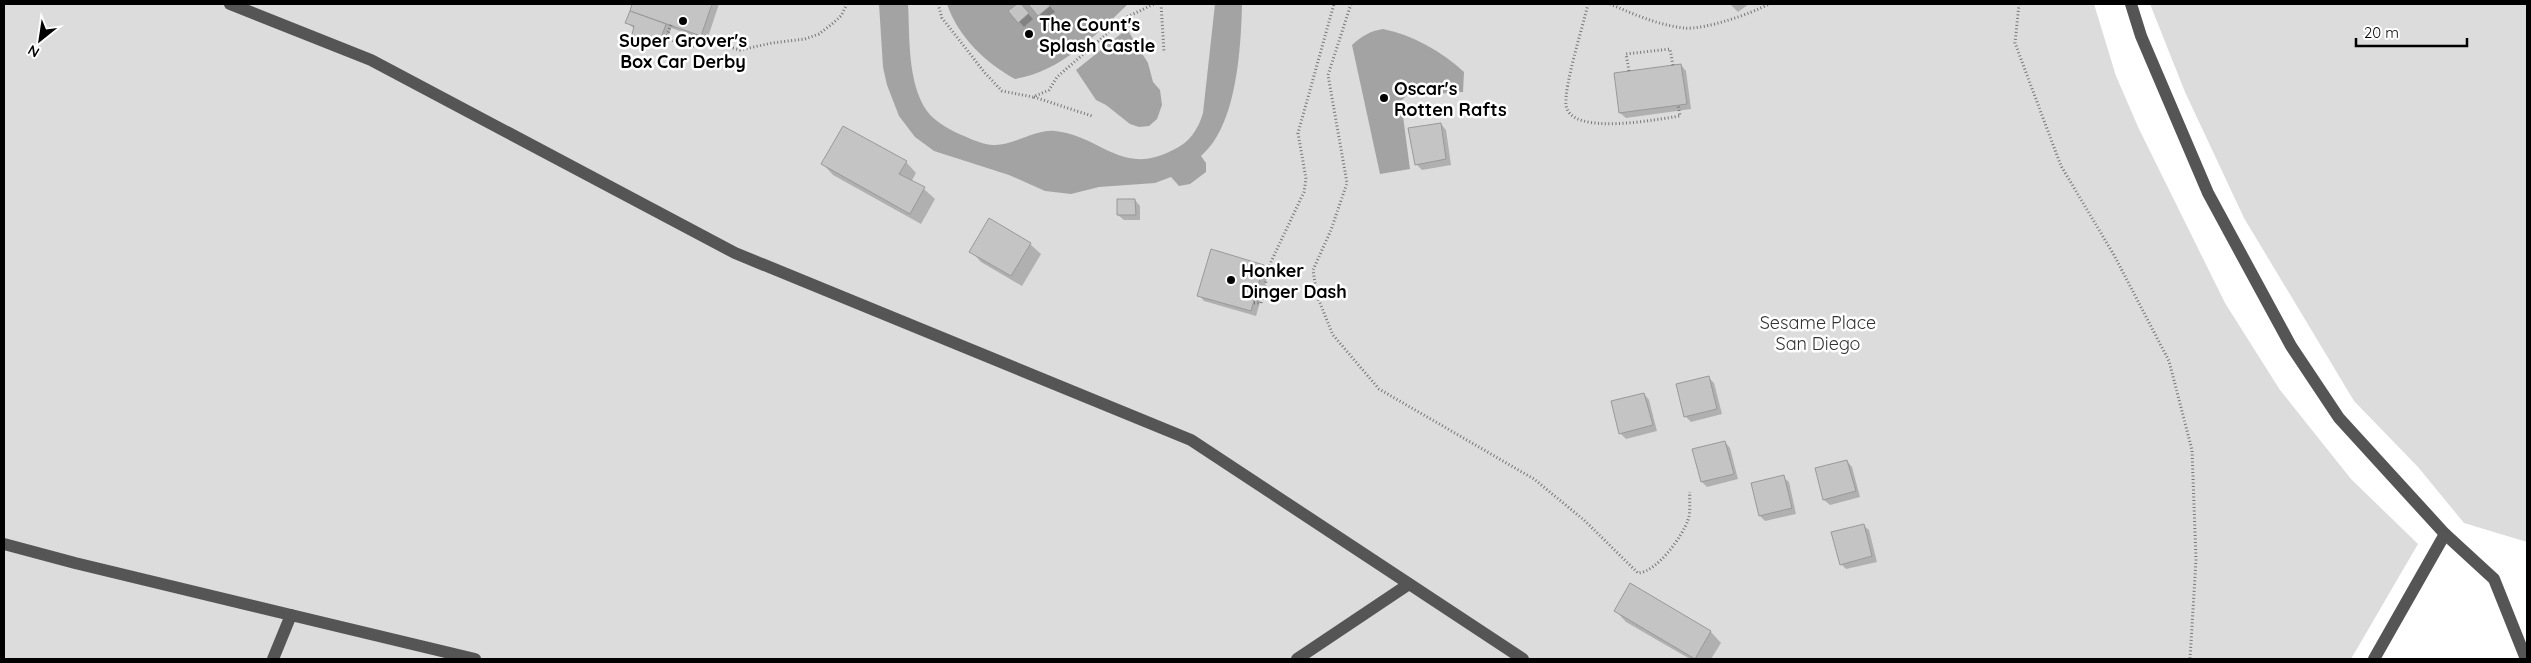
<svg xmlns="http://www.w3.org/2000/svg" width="2531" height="663" viewBox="0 0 2531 663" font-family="Quicksand,sans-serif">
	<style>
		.green { fill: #dcdcdc }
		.water { fill: #a3a3a3 }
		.shadow { fill: #0003 }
		.building { fill: #c4c4c4; stroke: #999 }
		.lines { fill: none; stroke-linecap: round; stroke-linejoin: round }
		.path { stroke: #777; stroke-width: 3; stroke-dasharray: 1 2.5; stroke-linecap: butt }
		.minor { stroke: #555; stroke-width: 12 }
		.poi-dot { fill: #000; stroke: #fff; stroke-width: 2 }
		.labels { text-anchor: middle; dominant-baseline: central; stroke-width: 5; stroke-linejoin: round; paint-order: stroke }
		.poi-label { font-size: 18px; font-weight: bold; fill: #000; stroke: #fff; text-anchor: start }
		.park-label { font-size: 18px; fill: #333; stroke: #fff }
	</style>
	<rect width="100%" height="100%" fill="#fff"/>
	<!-- green -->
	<g class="green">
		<path d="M 4,4 L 2094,4 L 2116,76 L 2139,129 L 2225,303 L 2280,390 L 2351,479 L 2418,544 L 2351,659 L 4,659 Z"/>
		<path d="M 2150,4 L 2527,4 L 2527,542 L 2464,523 L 2418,467 L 2354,401 L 2244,218 L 2185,92 Z"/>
	</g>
	<!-- water -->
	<g class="water">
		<path d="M 879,4 L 908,4 C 910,37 907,82 927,111 C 933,120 947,128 957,133 C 969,138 980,144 993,145 C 1013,146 1035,129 1055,131 C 1102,136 1121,177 1173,150 C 1189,143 1198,130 1203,113 L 1215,4 L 1242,4 C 1241,48 1237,126 1201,156 L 1206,163 L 1206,172 L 1190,184 L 1179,186 L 1171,177 L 1155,183 L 1099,187 L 1071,194 L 1045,191 L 1009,175 L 934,151 L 915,137 L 899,116 L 887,85 L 883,67 Z"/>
		<path d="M 947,4 L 1128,4 C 1096,35 1060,72 1015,79 C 986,63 958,37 947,4 Z"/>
		<path d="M 1127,29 L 1148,63 L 1153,82 L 1160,90 L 1162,105 L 1157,119 L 1149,126 L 1139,127 L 1130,124 L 1106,105 L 1096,100 L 1076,70 Z"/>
		<path d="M 1383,29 C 1413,35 1441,51 1464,72 L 1463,92 L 1406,96 L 1401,101 L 1410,169 L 1380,174 L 1352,45 C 1362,36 1370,31 1383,29 Z"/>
	</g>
	<!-- shadow -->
	<g class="shadow">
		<path d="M 634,4 L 719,4 L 707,40 L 671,28 L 665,49 L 639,40 L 633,35 L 635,29 L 627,23 Z"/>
		<path d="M 1019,4 L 1033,19 L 1024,27 L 1010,11 Z"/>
		<path d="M 1030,4 L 1048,4 L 1055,12 L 1044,20 Z"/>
		<path d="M 1730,4 L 1749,4 L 1738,12 Z"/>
		<path d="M 1681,65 L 1686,71 L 1691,109 L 1626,118 L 1620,113 Z"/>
		<path d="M 1441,124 L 1446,130 L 1451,165 L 1422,170 L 1416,164 Z"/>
		<path d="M 906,162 L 916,173 L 911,182 L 924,189 L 935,199 L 921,224 L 833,175 L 823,164 Z"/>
		<path d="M 1135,200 L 1140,206 L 1140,220 L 1124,220 L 1118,215 Z"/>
		<path d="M 1030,244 L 1041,254 L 1022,286 L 981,262 L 971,251 Z"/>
		<path d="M 1212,250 L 1264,266 L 1269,271 L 1256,316 L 1204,301 L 1199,295 Z"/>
		<path d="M 1709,378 L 1714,383 L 1722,414 L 1691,422 L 1686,417 L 1677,385 Z"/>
		<path d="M 1644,394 L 1649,400 L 1657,431 L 1626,439 L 1620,433 Z"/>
		<path d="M 1725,442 L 1730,448 L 1738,479 L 1707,487 L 1702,482 Z"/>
		<path d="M 1847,461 L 1852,467 L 1860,497 L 1830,505 L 1824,500 Z"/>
		<path d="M 1783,477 L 1789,482 L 1796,514 L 1765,521 L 1760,516 L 1752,484 Z"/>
		<path d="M 1863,525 L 1869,530 L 1877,562 L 1846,569 L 1841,564 Z"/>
		<path d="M 1631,585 L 1711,632 L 1721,643 L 1711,659 L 1690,659 L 1626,622 L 1616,611 Z"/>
	</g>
	<!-- building -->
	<g class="building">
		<path d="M 632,4 L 712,4 L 701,36 L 630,11 Z"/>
		<path d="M 1017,4 L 1021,4 L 1029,13 L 1018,23 L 1008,11 Z"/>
		<path d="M 1028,4 L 1049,4 L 1050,6 L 1038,16 Z"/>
		<path d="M 630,11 L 666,24 L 659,44 L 632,35 L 634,26 L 625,23 Z"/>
		<path d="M 1681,64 L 1687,104 L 1619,113 L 1614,73 Z"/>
		<path d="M 1441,123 L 1446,159 L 1415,165 L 1408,128 Z"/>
		<path d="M 843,126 L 907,161 L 899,174 L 925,187 L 910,214 L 821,164 Z"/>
		<path d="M 1117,199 L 1135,199 L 1136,215 L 1117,215 Z"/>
		<path d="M 989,218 L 1031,243 L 1011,276 L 969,252 Z"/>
		<path d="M 1211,249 L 1264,265 L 1251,311 L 1197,296 Z"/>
		<path d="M 1709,376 L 1717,409 L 1684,417 L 1676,384 Z"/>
		<path d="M 1644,393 L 1653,425 L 1619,434 L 1611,401 Z"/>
		<path d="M 1725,441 L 1734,474 L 1701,482 L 1692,449 Z"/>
		<path d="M 1847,460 L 1856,491 L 1823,500 L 1815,468 Z"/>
		<path d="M 1784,475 L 1792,508 L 1759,516 L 1751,483 Z"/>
		<path d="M 1864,524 L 1872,556 L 1840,565 L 1831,532 Z"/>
		<path d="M 1630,583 L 1711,631 L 1695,659 L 1614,611 Z"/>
	</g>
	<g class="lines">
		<!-- path -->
		<g class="path">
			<path d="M 938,4 L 942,18 L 985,73 L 1002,91 L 1033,97 L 1049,90 L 1057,77 L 1125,18 L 1154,4"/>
			<path d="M 1161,4 L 1164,52"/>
			<path d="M 1351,4 L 1328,75 L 1347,183 L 1331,230 L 1313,270 L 1317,296 L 1333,335 L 1379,389 L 1534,479 L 1584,520 L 1638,573 C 1657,572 1682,537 1688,520 C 1691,512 1689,500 1690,492"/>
			<path d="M 1588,4 C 1583,26 1564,86 1566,105 C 1570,137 1658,119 1680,116 L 1678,105"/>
			<path d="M 1610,4 C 1633,14 1658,25 1684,28 C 1705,30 1750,14 1769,4"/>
			<path d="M 2019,4 L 2015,43 L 2061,166 L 2114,255 L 2169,361 L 2192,450 L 2196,560 L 2190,659"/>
			<path d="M 671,25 L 666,38 L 691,47 L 703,42 L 714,43 L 740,50 L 772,43 L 805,39 L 819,34 L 832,24 L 841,16 L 847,4"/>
			<path d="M 1629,71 L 1626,54 L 1670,49 L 1673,66"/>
			<path d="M 1034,97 L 1092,116"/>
			<path d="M 1254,303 L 1261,303 L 1270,264 L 1304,192 L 1306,179 L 1298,133 L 1334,4"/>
		</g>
		<!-- minor -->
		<g class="minor">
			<path d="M 230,4 L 371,60 L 735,253 L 1191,440 L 1523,659"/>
			<path d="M 2131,4 L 2141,36 L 2208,193 L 2291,346 L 2339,418 L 2445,534 L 2494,579 L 2526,659"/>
			<path d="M 4,544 L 75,563 L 291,615 L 273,659"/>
			<path d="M 291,615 L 475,659"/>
			<path d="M 1297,659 L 1409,584"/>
			<path d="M 2374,659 L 2445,534"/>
		</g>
	</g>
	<!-- markers -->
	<g class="poi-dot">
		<circle cx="683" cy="21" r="5"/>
		<circle cx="1029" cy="34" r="5"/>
		<circle cx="1384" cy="98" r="5"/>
		<circle cx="1231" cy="280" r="5"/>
	</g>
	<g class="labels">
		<!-- poi labels -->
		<g class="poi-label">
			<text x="1039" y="24">The Count's<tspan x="1039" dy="21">Splash Castle</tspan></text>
			<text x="683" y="40" text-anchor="middle">Super Grover's<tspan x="683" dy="21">Box Car Derby</tspan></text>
			<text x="1394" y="88">Oscar's<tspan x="1394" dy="21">Rotten Rafts</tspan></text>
			<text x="1241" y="270">Honker<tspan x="1241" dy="21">Dinger Dash</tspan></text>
		</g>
		<!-- park labels -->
		<g class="park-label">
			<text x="1818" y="322">Sesame Place<tspan x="1818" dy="21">San Diego</tspan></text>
		</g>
	</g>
	<!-- border -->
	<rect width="2531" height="663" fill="none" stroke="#000000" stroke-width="10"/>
	<!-- north arrow -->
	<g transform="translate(40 40) rotate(210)" stroke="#ffffff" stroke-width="4" paint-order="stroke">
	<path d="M0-4L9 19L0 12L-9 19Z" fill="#000000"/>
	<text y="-8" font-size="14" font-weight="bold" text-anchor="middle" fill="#000000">N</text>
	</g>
	<!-- scale -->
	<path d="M2356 38v8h111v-8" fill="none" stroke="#000000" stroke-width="2.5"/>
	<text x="2364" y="38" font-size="15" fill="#000000" stroke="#ffffff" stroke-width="4" paint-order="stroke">20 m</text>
</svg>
